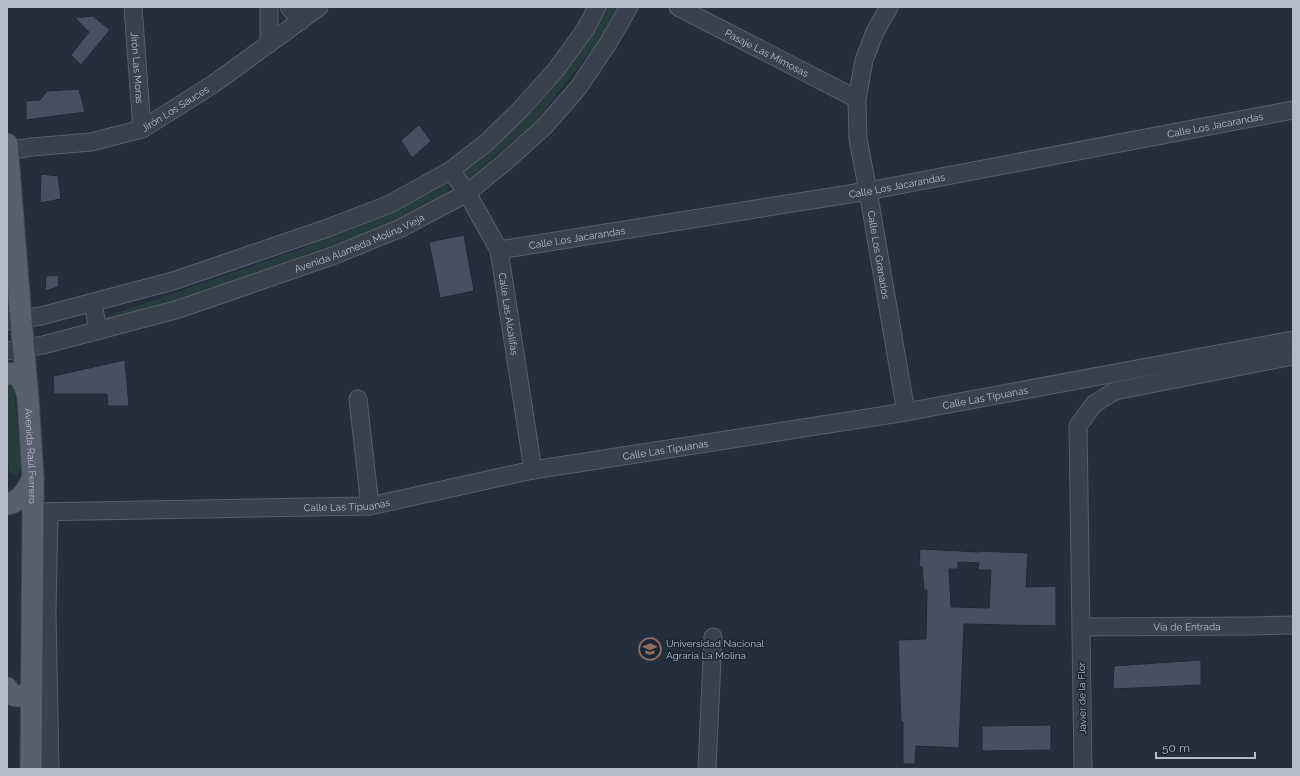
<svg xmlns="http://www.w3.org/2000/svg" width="1300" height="776" viewBox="0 0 1300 776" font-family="Raleway,sans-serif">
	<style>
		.green { fill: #263c3f }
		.building { fill: #455162; stroke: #1f2835; fill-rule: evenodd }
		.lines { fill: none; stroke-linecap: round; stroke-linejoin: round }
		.minor-casing { stroke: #565f6c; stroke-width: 19 }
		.major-casing { stroke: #414a57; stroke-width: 23 }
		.minor { stroke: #38414e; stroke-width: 17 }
		.major { stroke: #56606e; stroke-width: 21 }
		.labels { text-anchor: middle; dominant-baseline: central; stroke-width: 3; stroke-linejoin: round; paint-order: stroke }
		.street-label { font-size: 10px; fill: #b4bcc9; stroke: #1d2633 }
		.poi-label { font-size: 10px; fill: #b4bcc9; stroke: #1d2633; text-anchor: start }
	</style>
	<rect width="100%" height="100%" fill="#242f3e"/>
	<!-- green -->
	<g class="green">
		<path d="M 605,7 L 618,7 L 599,41 L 533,124 L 469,178 L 463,176 L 464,170 Z"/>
		<path d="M 447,183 L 447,193 L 402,220 L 126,319 L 110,323 L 105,317 L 301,249 L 438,188 Z"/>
		<path d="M 7,379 L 13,380 L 21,466 L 17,475 L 9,472 L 7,437 Z"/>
	</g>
	<!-- building -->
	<g class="building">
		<path d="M 93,16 L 110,30 L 81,65 L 71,55 L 89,32 L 75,18 Z"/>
		<path d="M 79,89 L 85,112 L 26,120 L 26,101 L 40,100 L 47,91 Z"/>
		<path d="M 419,125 L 431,141 L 412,158 L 401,140 Z"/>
		<path d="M 41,174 L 58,176 L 61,199 L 40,203 Z"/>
		<path d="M 464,235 L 474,291 L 440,298 L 429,242 Z"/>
		<path d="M 59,275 L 58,287 L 45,291 L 46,276 Z"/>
		<path d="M 125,360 L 129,406 L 108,406 L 107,394 L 54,394 L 53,376 Z"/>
		<path d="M 920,549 L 979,552 L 979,551 L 1028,553 L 1026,587 L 1056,586 L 1056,626 L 964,624 L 959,748 L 916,746 L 915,764 L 903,764 L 903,722 L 901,722 L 898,640 L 926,639 L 927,590 L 924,590 L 922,567 L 919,567 ZM 958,562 L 979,563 L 978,570 L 991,570 L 989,608 L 951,607 L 949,569 L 958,569 Z"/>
		<path d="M 1201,660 L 1201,685 L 1113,689 L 1114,666 Z"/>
		<path d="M 1051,725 L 1051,750 L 982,751 L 982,726 Z"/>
	</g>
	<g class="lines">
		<!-- minor casing -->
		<g class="minor-casing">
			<g id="minor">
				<path id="s1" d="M 133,7 L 142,129"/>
				<path d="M 289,7 L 301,21"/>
				<path id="s2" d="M 678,7 L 857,99"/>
				<path id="s3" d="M 889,7 L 875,32 L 864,60 L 857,99 L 858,139 L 868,191 L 906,412"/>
				<path d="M 269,44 L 269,7"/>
				<path id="s4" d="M 7,151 L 32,147 L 91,142 L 142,129 L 212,85 L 319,7"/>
				<path id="s5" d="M 451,170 L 467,193 L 499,250 L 533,470"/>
				<path id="s6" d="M 499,250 L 868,191 L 1293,110"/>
				<path d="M 93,303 L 98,331"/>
				<path d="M 7,321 L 41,316 L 173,281 L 325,229 L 390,204 L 451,170 L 486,143 L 519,111 L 555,71 L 585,30 L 597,7"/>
				<path id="s7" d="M 7,351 L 43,345 L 179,309 L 335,255 L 401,228 L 467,193 L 505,162 L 544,127 L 578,88 L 607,45 L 629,7"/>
				<path d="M 358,399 L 370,506"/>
				<path id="s8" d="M 33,512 L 370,506 L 533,470 L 906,412 L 1293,340"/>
				<path d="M 49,512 L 47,613 L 50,769"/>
				<path id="s9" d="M 1081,627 L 1252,626 L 1293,625"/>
				<path d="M 707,769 L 713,637"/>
				<path d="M 1083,769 L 1078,426 L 1094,404 L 1115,391 L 1293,356"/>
			</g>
		</g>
		<!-- major casing -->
		<g class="major-casing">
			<g id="major">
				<path id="s10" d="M 7,144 L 21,320 L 28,398 L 33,477 L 33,525 L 31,769"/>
				<path d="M 7,374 C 20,371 24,383 27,393"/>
				<path d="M 7,504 C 21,502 28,490 33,477"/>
				<path d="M 7,688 C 12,700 27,698 32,686"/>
			</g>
		</g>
		<!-- minor -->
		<use href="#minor" class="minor"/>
		<!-- major -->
		<use href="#major" class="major"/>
	</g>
	<!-- icons -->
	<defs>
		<g id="university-ring" transform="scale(1.15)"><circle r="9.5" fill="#1d2633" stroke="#8d6e63" stroke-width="1.5"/><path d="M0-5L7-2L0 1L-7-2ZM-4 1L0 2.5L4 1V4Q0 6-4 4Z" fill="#8d6e63"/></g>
	</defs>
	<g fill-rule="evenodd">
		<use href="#university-ring" x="650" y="649"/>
	</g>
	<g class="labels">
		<!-- street labels -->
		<g class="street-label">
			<text stroke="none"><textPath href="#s2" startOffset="100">Pasaje Las Mimosas</textPath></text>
			<text stroke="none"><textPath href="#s1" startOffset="61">Jirón Las Moras</textPath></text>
			<text stroke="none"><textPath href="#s4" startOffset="176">Jirón Los Sauces</textPath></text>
			<text stroke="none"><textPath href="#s6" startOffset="727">Calle Los Jacarandas</textPath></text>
			<text stroke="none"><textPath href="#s6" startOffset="403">Calle Los Jacarandas</textPath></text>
			<text stroke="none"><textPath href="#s6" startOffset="79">Calle Los Jacarandas</textPath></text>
			<text stroke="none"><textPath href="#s7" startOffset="369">Avenida Alameda Molina Vieja</textPath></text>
			<text stroke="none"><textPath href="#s3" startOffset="256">Calle Los Granados</textPath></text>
			<text stroke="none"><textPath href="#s5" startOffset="158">Calle Las Alcalifas</textPath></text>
			<text stroke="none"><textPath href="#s8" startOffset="962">Calle Las Tipuanas</textPath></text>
			<text stroke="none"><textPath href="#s8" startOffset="638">Calle Las Tipuanas</textPath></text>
			<text stroke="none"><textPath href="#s10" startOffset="313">Avenida Raúl Ferrero</textPath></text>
			<text stroke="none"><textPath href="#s8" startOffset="314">Calle Las Tipuanas</textPath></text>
			<text stroke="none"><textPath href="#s9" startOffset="106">Vía de Entrada</textPath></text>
			<text transform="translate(1082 698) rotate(-91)">Javier de la Flor</text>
		</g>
		<!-- poi labels -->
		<g class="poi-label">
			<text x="666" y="643">Universidad Nacional<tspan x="666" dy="12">Agraria La Molina</tspan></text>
		</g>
	</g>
	<!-- border -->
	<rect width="1300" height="776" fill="none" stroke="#b4bcc9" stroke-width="16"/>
	<!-- scale -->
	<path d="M1156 752v6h99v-6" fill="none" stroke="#b4bcc9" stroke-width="2"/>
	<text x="1162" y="752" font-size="12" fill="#b4bcc9" stroke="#1d2633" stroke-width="3" paint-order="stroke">50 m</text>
</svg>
